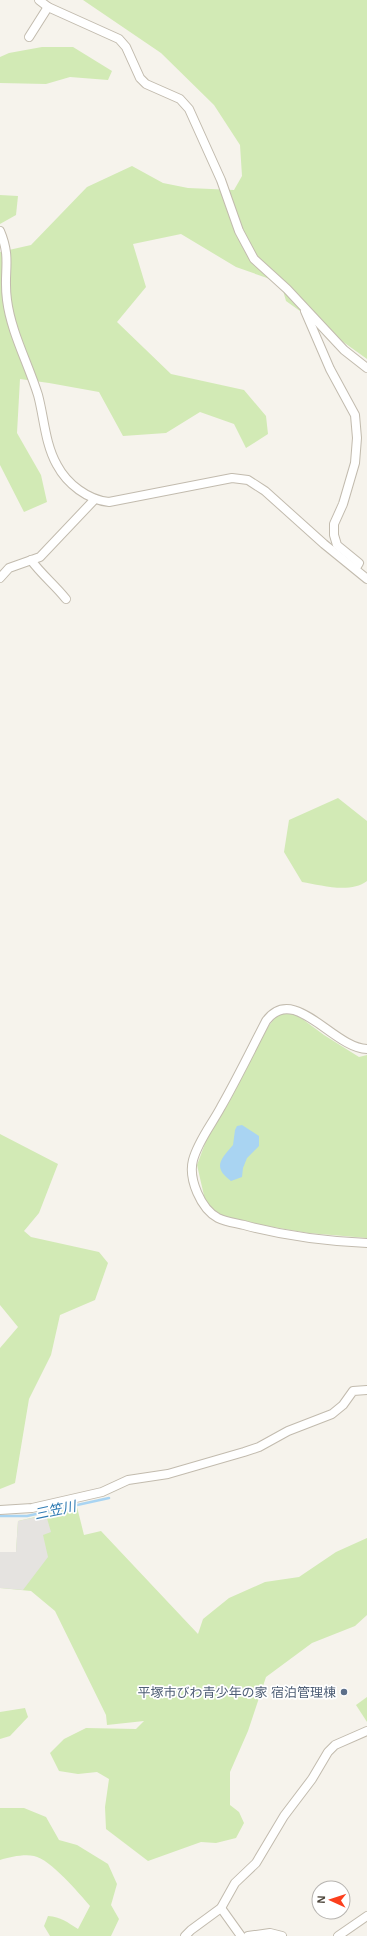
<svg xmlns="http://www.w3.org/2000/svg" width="367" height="1936" viewBox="0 0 367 1936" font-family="Arial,'Noto Sans JP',sans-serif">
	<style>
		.green { fill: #d2eab5 }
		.parking { fill: #e5e3e0 }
		.water { fill: #a9d4f2 }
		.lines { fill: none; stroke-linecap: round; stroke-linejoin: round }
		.stream { stroke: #a9d4f2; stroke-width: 2.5 }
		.minor-casing { stroke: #c2bbae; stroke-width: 10 }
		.minor { stroke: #fff; stroke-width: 8 }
		.service-dot { fill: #5c6f8a; stroke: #fff; stroke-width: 1.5 }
		.labels { text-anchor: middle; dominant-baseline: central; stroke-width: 3.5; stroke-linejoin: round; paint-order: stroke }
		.service-label { font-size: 13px; fill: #4e5e75; stroke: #fff; text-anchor: end }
		.water-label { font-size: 14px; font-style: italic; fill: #2e7ab2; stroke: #fff }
	</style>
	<rect width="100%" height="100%" fill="#f6f3ec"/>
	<!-- green -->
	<g class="green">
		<path d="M 83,0 L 367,0 L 367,359 L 286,301 L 282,287 L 267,278 L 236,267 L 181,234 L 133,244 L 146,287 L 117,322 L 171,374 L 244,390 L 266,416 L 268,434 L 246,448 L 234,424 L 200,412 L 166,433 L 123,436 L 99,392 L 49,383 L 20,379 L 17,433 L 41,475 L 47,502 L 24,512 L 0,465 L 0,252 L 31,245 L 87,187 L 132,166 L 163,183 L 188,188 L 234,190 L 242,176 L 240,145 L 214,105 L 161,53 Z"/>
		<path d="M 42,47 L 73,47 L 112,71 L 108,80 L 70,77 L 46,84 L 0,83 L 0,57 L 9,53 Z"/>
		<path d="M 0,195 L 18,196 L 16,215 L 0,224 Z"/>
		<path d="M 338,798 L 367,821 L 367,881 C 350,894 321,885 302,882 L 284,852 L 289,820 Z"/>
		<path d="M 293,1012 L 324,1035 L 359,1057 L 367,1055 L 367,1238 L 308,1233 L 249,1223 L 220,1215 L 209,1206 L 205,1200 L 197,1165 L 209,1133 L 264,1032 L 278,1014 Z"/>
		<path d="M 0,1134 L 58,1164 L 39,1213 L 24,1231 L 31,1237 L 99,1252 L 108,1263 L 95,1300 L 60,1315 L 51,1355 L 29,1399 L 15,1483 L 0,1489 L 0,1348 L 18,1327 L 0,1305 Z"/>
		<path d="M 77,1507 L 84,1535 L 101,1531 L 198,1634 L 203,1619 L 229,1598 L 265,1582 L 299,1577 L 336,1552 L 367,1538 L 367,1615 L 355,1626 L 312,1643 L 266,1677 L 248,1731 L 230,1772 L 230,1805 L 239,1812 L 244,1823 L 236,1838 L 216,1843 L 201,1842 L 148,1861 L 106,1829 L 105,1807 L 109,1779 L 97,1772 L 78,1774 L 59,1771 L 50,1753 L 64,1739 L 86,1728 L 136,1729 L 144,1721 L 107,1725 L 106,1715 L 55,1611 L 31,1591 L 0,1588 L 0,1552 L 16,1552 L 18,1521 Z"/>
		<path d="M 367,1697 L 367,1722 L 356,1705 Z"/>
		<path d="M 25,1708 L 28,1717 L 10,1736 L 0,1739 L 0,1712 Z"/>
		<path d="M 0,1808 L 24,1808 L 46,1817 L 59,1840 L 77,1845 L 108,1864 L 117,1884 L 111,1905 L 119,1919 L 111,1936 L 50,1936 L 44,1926 L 48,1916 C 61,1917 67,1922 78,1929 L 90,1906 C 79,1893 50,1859 34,1856 C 24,1854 10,1857 0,1860 Z"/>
	</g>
	<!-- parking -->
	<path class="parking" d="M 46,1515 L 51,1532 L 43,1535 L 48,1557 L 23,1590 L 0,1588 L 0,1552 L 16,1552 L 18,1521 Z"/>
	<!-- water -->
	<path class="water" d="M 242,1125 L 259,1136 L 259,1146 L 247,1158 L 243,1168 L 242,1177 L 231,1181 C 212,1167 221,1159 233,1145 L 235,1130 L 237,1126 Z"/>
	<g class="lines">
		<!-- stream -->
		<path class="stream" d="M 0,1516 L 27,1516 L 109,1498"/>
		<!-- minor casing -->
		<g class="minor-casing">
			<g id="minor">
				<path d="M 39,0 L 48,7 L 119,39 L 126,47 L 140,78 L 146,84 L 180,99 L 189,109 L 221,180 L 239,231 L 254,259 L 287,289 L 344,350 L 367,368"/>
				<path d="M 29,37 L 48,7"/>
				<path d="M 0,231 C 12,259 3,272 7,300 C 11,332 28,363 38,395 C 44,417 45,444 57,465 C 67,484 88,500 109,502 L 232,478 L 248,480 L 265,491 L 324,544 L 367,579"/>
				<path d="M 305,311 L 330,369 L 355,415 L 357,438 L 355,463 L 343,504 L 334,524 L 334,535 L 337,545 L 359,563 L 356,568"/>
				<path d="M 31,560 C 41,574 55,585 66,599"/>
				<path d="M 0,578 L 9,568 L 40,557 L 95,499"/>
				<path d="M 367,1049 C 333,1048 294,983 266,1021 C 251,1050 237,1079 221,1107 C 212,1124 198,1141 193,1160 C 188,1179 201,1209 218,1218 C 226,1222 236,1223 244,1225 C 285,1236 325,1241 367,1243"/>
				<path d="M 0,1510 L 32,1508 L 102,1492 L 128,1480 L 168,1474 L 244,1452 L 259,1447 L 288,1431 L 332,1414 L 343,1405 L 353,1391 L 367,1390"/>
				<path d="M 221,1908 L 241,1936"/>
				<path d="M 185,1936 L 191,1930 L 221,1908 L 235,1883 L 256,1863 L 284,1816 L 312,1779 L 328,1752 L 335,1745 L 367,1731"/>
				<path d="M 248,1936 L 270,1933 L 282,1936"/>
				<path d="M 338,1936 L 367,1916"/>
			</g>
		</g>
		<!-- minor -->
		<use href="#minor" class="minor"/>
	</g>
	<!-- markers -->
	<circle class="service-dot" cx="344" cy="1692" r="4"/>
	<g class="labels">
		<!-- service labels -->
		<g class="service-label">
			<text x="336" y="1692">平塚市びわ青少年の家 宿泊管理棟</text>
		</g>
		<!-- water labels -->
		<g class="water-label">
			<text transform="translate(55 1510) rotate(-12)">三笠川</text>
		</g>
	</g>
	<!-- north arrow -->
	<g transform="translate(331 1900) rotate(273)"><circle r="19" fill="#ffffff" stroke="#b7b4b0"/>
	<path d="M0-3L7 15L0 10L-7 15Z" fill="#fc3f1d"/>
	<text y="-6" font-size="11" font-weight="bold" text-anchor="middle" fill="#4b4439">N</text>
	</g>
</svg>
